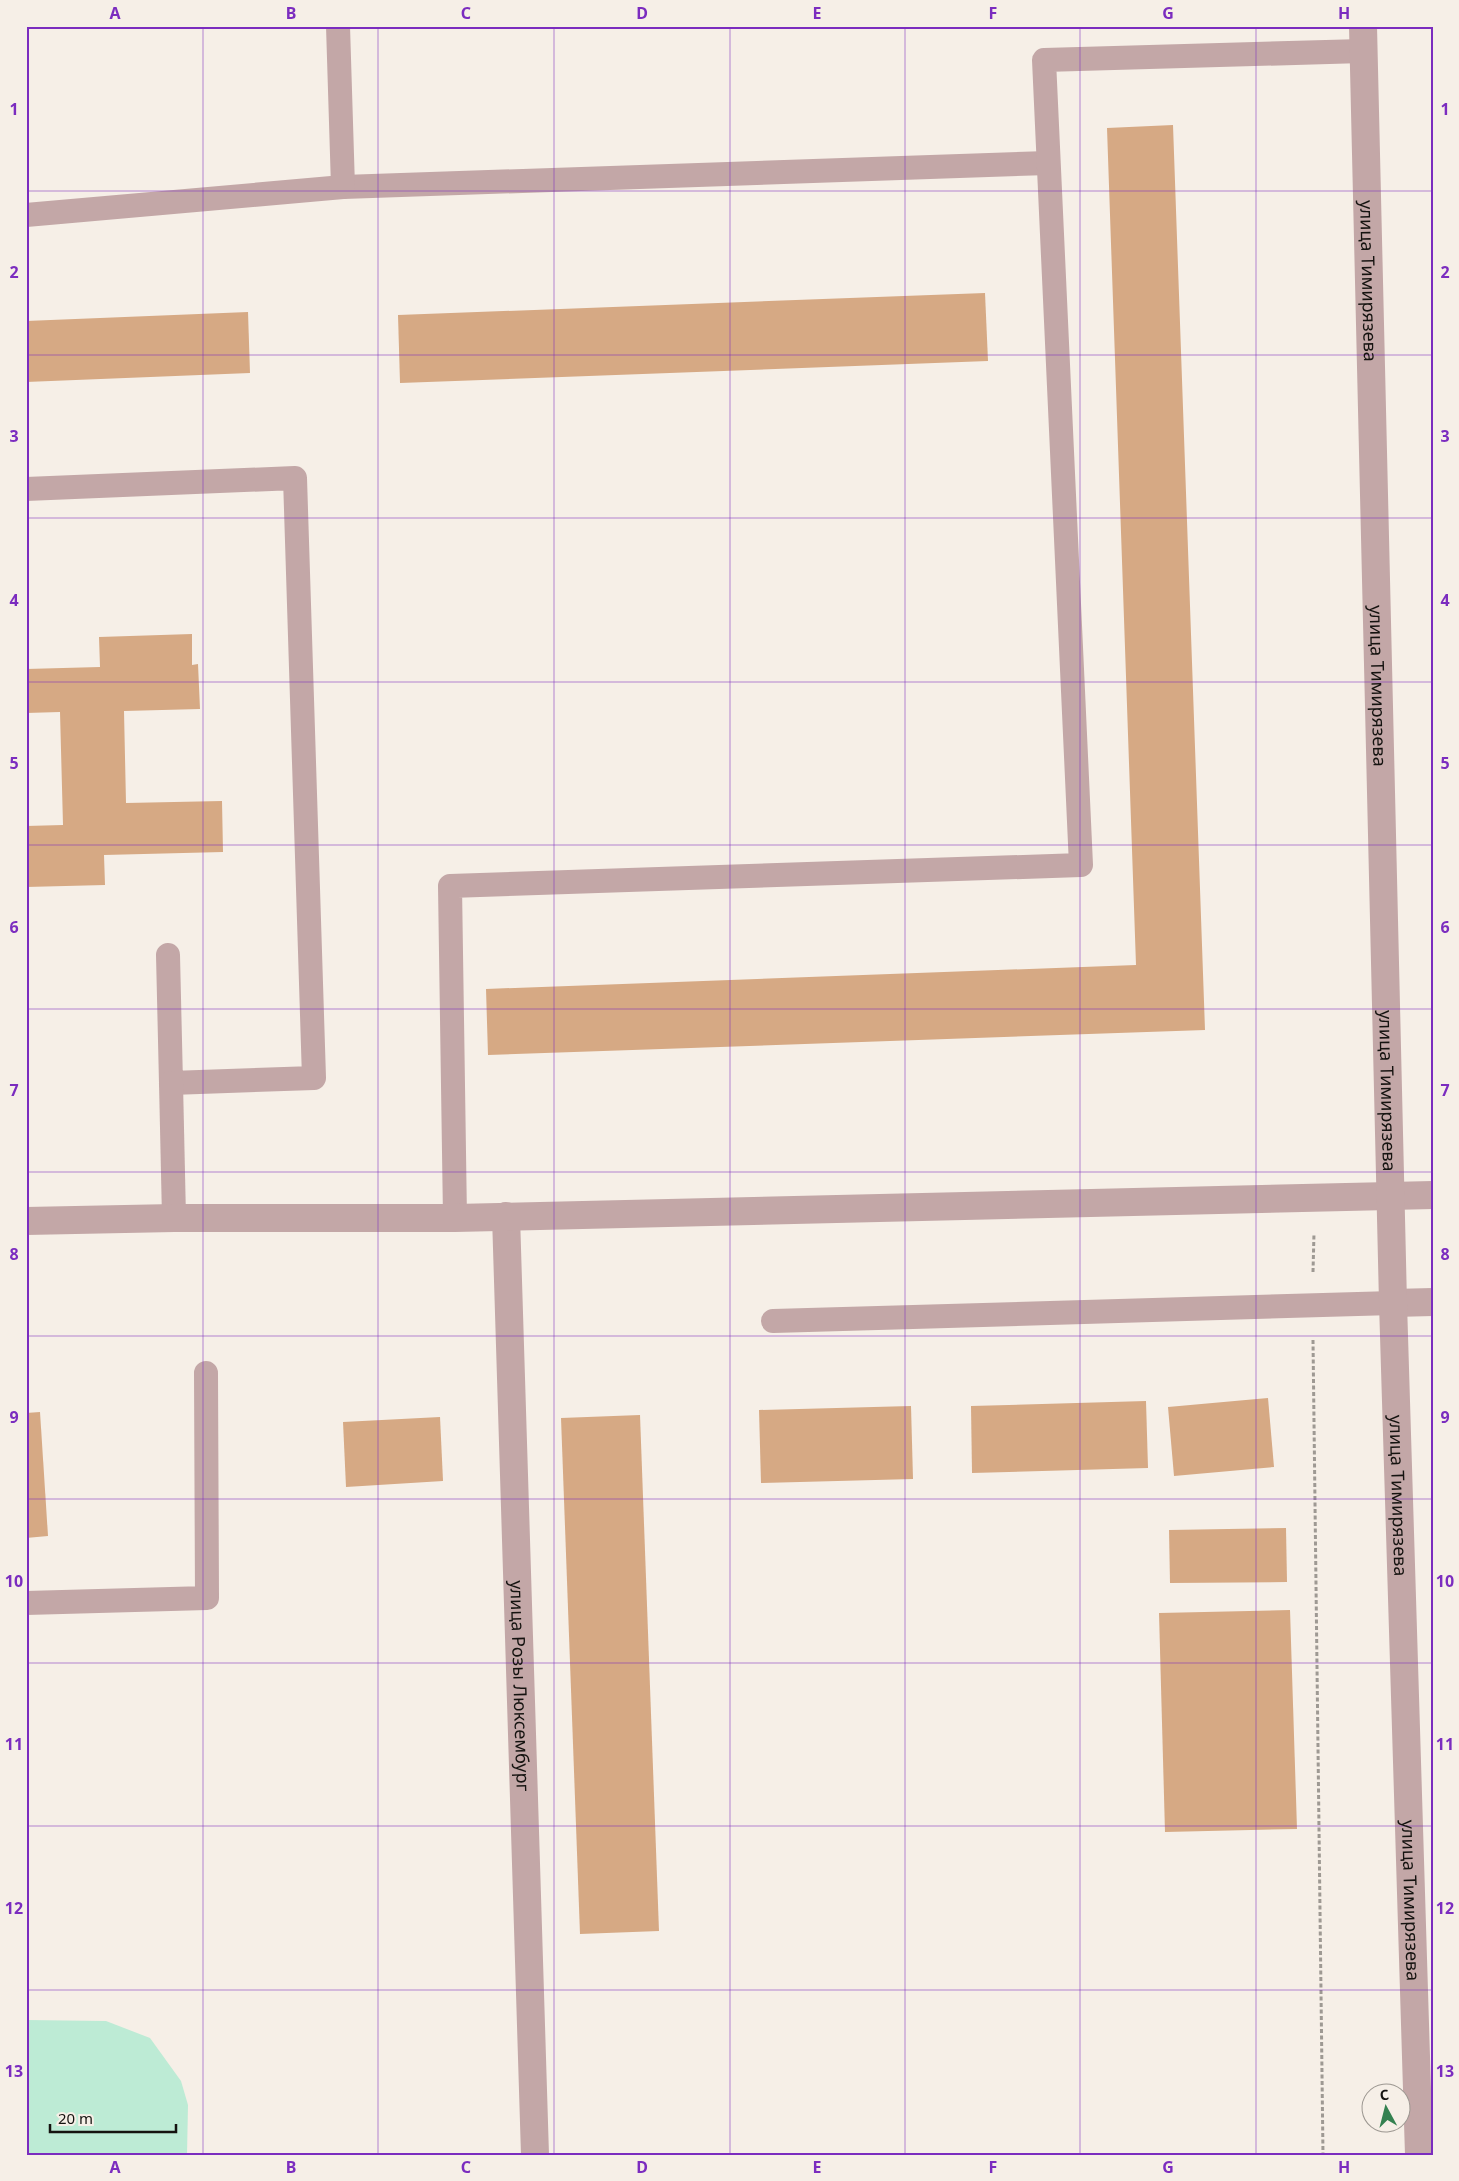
<svg xmlns="http://www.w3.org/2000/svg" width="1459" height="2181" viewBox="0 0 1459 2181" font-family="'Noto Sans',sans-serif">
	<style>
		.green { fill: #bdebd5 }
		.building { fill: #d6a984 }
		.lines { fill: none; stroke-linecap: round; stroke-linejoin: round }
		.path { stroke: #9e9993; stroke-width: 3; stroke-dasharray: 4 2.5; stroke-linecap: butt }
		.service { stroke: #c3a7a7; stroke-width: 24 }
		.minor { stroke: #c3a7a7; stroke-width: 28 }
		.tertiary { stroke: #c3a7a7; stroke-width: 28 }
		.grid { fill: none; stroke: #7b2cbf; stroke-width: 1; stroke-opacity: 0.55 }
		.labels { text-anchor: middle; dominant-baseline: central; stroke-width: 5; stroke-linejoin: round; paint-order: stroke }
		.street-label { font-size: 18px; fill: #151310; stroke: #f6efe7 }
		.neatline { fill: none; stroke: #7b2cbf; stroke-width: 2 }
		.grid-label { font-size: 16px; text-anchor: middle; font-weight: bold; fill: #7b2cbf }
	</style>
	<rect width="100%" height="100%" fill="#f6efe7"/>
	<!-- green -->
	<path class="green" d="M 26,2020 L 106,2021 L 150,2038 L 181,2081 L 188,2105 L 187,2155 L 26,2155 Z"/>
	<!-- building -->
	<g class="building">
		<path d="M 1173,125 L 1205,1030 L 488,1055 L 486,989 L 1136,965 L 1107,128 Z"/>
		<path d="M 985,293 L 988,361 L 400,383 L 398,315 Z"/>
		<path d="M 248,312 L 250,373 L 26,382 L 26,321 Z"/>
		<path d="M 192,634 L 192,665 L 198,664 L 200,709 L 124,711 L 126,803 L 222,801 L 223,852 L 104,855 L 105,885 L 26,887 L 26,826 L 63,825 L 60,712 L 26,713 L 26,669 L 100,667 L 99,637 Z"/>
		<path d="M 1268,1398 L 1274,1467 L 1174,1476 L 1168,1407 Z"/>
		<path d="M 1146,1401 L 1148,1468 L 972,1473 L 971,1406 Z"/>
		<path d="M 911,1406 L 913,1479 L 761,1483 L 759,1410 Z"/>
		<path d="M 40,1412 L 48,1536 L 26,1538 L 26,1413 Z"/>
		<path d="M 640,1415 L 659,1931 L 580,1934 L 561,1418 Z"/>
		<path d="M 440,1417 L 443,1481 L 346,1487 L 343,1422 Z"/>
		<path d="M 1286,1528 L 1287,1582 L 1170,1583 L 1169,1530 Z"/>
		<path d="M 1290,1610 L 1297,1829 L 1165,1832 L 1159,1613 Z"/>
	</g>
	<g class="lines">
		<!-- path -->
		<g class="path">
			<path d="M 1313,1272 L 1314,1233"/>
			<path d="M 1313,1340 L 1323,2155"/>
		</g>
		<!-- service -->
		<g class="service">
			<path d="M 343,187 L 1048,163"/>
			<path d="M 26,215 L 343,187 L 338,26"/>
			<path d="M 26,489 L 295,478 L 314,1078 L 171,1083 L 168,955"/>
			<path d="M 171,1083 L 174,1218"/>
			<path d="M 455,1218 L 450,886 L 1081,865 L 1044,60 L 1363,51"/>
			<path d="M 773,1321 L 1393,1303"/>
			<path d="M 26,1603 L 207,1598 L 206,1373"/>
		</g>
		<!-- minor -->
		<g class="minor">
			<path id="s1" d="M 506,1216 L 535,2155"/>
			<path d="M 26,1221 L 174,1218 L 455,1218 L 1433,1195"/>
			<path d="M 1393,1303 L 1433,1302"/>
		</g>
		<!-- tertiary -->
		<path class="tertiary" id="s2" d="M 1363,26 L 1393,1303 L 1419,2155"/>
	</g>
	<!-- grid -->
	<path class="grid" d="M 203,26 L 203,2155M 378,26 L 378,2155M 554,26 L 554,2155M 730,26 L 730,2155M 905,26 L 905,2155M 1080,26 L 1080,2155M 1256,26 L 1256,2155M 26,191 L 1433,191M 26,355 L 1433,355M 26,518 L 1433,518M 26,682 L 1433,682M 26,845 L 1433,845M 26,1009 L 1433,1009M 26,1172 L 1433,1172M 26,1336 L 1433,1336M 26,1499 L 1433,1499M 26,1663 L 1433,1663M 26,1826 L 1433,1826M 26,1990 L 1433,1990"/>
	<g class="labels">
		<!-- street labels -->
		<g class="street-label">
			<text stroke="none"><textPath href="#s2" startOffset="255">улица Тимирязева</textPath></text>
			<text stroke="none"><textPath href="#s2" startOffset="660">улица Тимирязева</textPath></text>
			<text stroke="none"><textPath href="#s2" startOffset="1065">улица Тимирязева</textPath></text>
			<text stroke="none"><textPath href="#s2" startOffset="1470">улица Тимирязева</textPath></text>
			<text stroke="none"><textPath href="#s1" startOffset="470">улица Розы Люксембург</textPath></text>
			<text stroke="none"><textPath href="#s2" startOffset="1875">улица Тимирязева</textPath></text>
		</g>
	</g>
	<!-- border -->
	<rect width="1459" height="2181" fill="none" stroke="#f6efe7" stroke-width="55"/>
	<!-- north arrow -->
	<g transform="translate(1386 2108) rotate(353)"><circle r="24" fill="#f6efe7" stroke="#9c9791"/>
	<path d="M0-4L9 19L0 12L-9 19Z" fill="#348150"/>
	<text y="-8" font-size="14" font-weight="bold" text-anchor="middle" fill="#151310">С</text>
	</g>
	<!-- scale -->
	<path d="M50 2124v8h126v-8" fill="none" stroke="#151310" stroke-width="2.5"/>
	<text x="58" y="2124" font-size="15" fill="#151310" stroke="#f6efe7" stroke-width="4" paint-order="stroke">20 m</text>
	<rect x="28" y="28" width="1404" height="2126" class="neatline"/>
	<g class="grid-label">
		<text x="115" y="19">A</text>
		<text x="291" y="19">B</text>
		<text x="466" y="19">C</text>
		<text x="642" y="19">D</text>
		<text x="817" y="19">E</text>
		<text x="993" y="19">F</text>
		<text x="1168" y="19">G</text>
		<text x="1344" y="19">H</text>
		<text x="14" y="115">1</text>
		<text x="1445" y="115">1</text>
		<text x="14" y="278">2</text>
		<text x="1445" y="278">2</text>
		<text x="14" y="442">3</text>
		<text x="1445" y="442">3</text>
		<text x="14" y="606">4</text>
		<text x="1445" y="606">4</text>
		<text x="14" y="769">5</text>
		<text x="1445" y="769">5</text>
		<text x="14" y="933">6</text>
		<text x="1445" y="933">6</text>
		<text x="14" y="1096">7</text>
		<text x="1445" y="1096">7</text>
		<text x="14" y="1260">8</text>
		<text x="1445" y="1260">8</text>
		<text x="14" y="1423">9</text>
		<text x="1445" y="1423">9</text>
		<text x="14" y="1587">10</text>
		<text x="1445" y="1587">10</text>
		<text x="14" y="1750">11</text>
		<text x="1445" y="1750">11</text>
		<text x="14" y="1914">12</text>
		<text x="1445" y="1914">12</text>
		<text x="14" y="2077">13</text>
		<text x="1445" y="2077">13</text>
		<text x="115" y="2173">A</text>
		<text x="291" y="2173">B</text>
		<text x="466" y="2173">C</text>
		<text x="642" y="2173">D</text>
		<text x="817" y="2173">E</text>
		<text x="993" y="2173">F</text>
		<text x="1168" y="2173">G</text>
		<text x="1344" y="2173">H</text>
	</g>
</svg>
